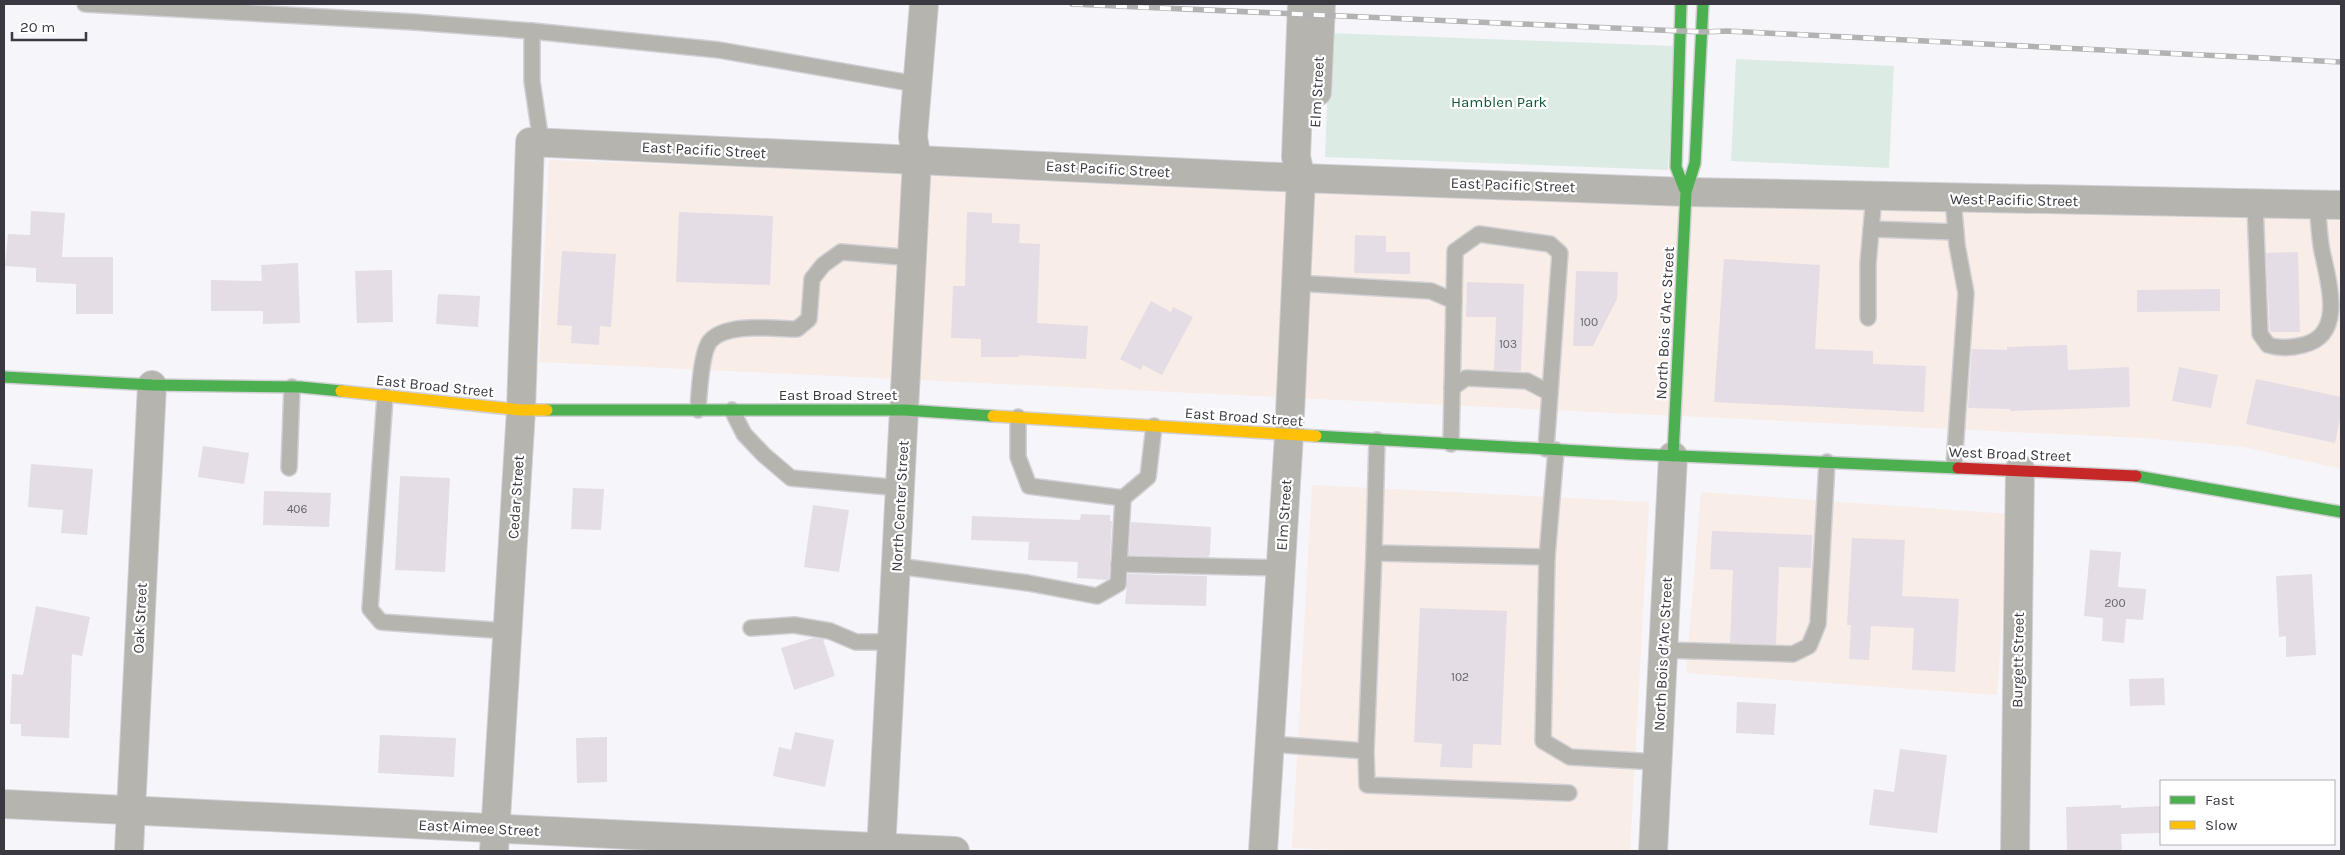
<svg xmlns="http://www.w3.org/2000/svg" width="2345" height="855" viewBox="0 0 2345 855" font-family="Karla,sans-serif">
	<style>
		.commercial { fill: #f9ede7 }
		.green { fill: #ddebe5 }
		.building { fill: #e4dde5 }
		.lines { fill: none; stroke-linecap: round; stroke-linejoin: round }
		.lane-casing { stroke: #d1d0d4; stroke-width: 18 }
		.street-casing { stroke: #d1d0d4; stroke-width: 30 }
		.fast-casing { stroke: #d1d0d4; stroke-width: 14 }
		.slow-casing { stroke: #d1d0d4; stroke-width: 14 }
		.jam-casing { stroke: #d1d0d4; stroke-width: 14 }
		.lane { stroke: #b5b4af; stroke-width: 15 }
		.street { stroke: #b5b4af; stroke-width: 28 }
		.fast { stroke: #4caf50; stroke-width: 11 }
		.slow { stroke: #ffc107; stroke-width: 11 }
		.jam { stroke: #c62828; stroke-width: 11 }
		.rail-casing { stroke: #b2b2b2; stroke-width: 5.5 }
		.rail { stroke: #fff; stroke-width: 4; stroke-dasharray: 11; stroke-linecap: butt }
		.labels { text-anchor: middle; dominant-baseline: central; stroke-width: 4.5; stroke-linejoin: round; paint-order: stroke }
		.number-label { font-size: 12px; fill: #65636b }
		.street-label { font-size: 15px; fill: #3a3941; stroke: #fff }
		.park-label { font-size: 15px; fill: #0c5537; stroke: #fff }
	</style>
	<rect width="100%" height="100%" fill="#f6f5fa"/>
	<!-- commercial -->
	<g class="commercial">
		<path d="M 549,160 L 2341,218 L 2341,469 L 2243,447 L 2142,438 L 539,362 Z"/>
		<path d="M 1312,485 L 1649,502 L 1630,851 L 1363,851 L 1292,848 Z"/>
		<path d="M 1701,492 L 2010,514 L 1997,695 L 1686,673 Z"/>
	</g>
	<!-- green -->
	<g class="green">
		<path d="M 1330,33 L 1674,46 L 1668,170 L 1325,157 Z"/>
		<path d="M 1736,59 L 1894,66 L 1889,168 L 1731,161 Z"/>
	</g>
	<!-- building -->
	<g class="building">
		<path d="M 31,211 L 65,213 L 62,257 L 113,257 L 113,314 L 76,314 L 76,284 L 36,282 L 36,268 L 5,266 L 8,234 L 30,235 Z"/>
		<path d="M 679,212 L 773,216 L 770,285 L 676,282 Z"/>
		<path d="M 967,212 L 992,213 L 992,223 L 1020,224 L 1019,243 L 1040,244 L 1037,323 L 1088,326 L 1086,359 L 1019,355 L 1019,357 L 981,357 L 981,339 L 951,338 L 953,286 L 965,286 Z"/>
		<path d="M 1355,235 L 1386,236 L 1386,252 L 1410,252 L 1410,274 L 1354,273 Z"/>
		<path d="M 562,251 L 616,254 L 611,327 L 600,326 L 599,345 L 571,343 L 572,326 L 557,325 Z"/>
		<path d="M 2298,252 L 2300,332 L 2270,332 L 2266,253 Z"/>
		<path d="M 1724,259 L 1820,265 L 1815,349 L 1873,351 L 1873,364 L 1926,366 L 1924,412 L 1714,402 Z"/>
		<path d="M 298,263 L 300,323 L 263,324 L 263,311 L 211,311 L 211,280 L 262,281 L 261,265 Z"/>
		<path d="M 392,270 L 393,322 L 357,323 L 355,271 Z"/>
		<path d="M 1576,271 L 1618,272 L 1617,299 L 1593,346 L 1573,346 Z"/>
		<path d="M 1467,282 L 1524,284 L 1521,371 L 1494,370 L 1496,317 L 1466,317 Z"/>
		<path d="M 2220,289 L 2220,311 L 2137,312 L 2137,290 Z"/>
		<path d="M 438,294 L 480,296 L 478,327 L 436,324 Z"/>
		<path d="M 1151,301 L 1171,312 L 1173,307 L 1193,317 L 1162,375 L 1143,365 L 1141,370 L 1120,359 Z"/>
		<path d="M 2067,345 L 2068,370 L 2129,367 L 2130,407 L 2010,411 L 2010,409 L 1968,408 L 1972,349 L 2007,350 L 2007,347 Z"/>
		<path d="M 2179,367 L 2218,375 L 2211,408 L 2172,401 Z"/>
		<path d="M 2256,379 L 2341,397 L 2341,414 L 2335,443 L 2246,424 Z"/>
		<path d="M 203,446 L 249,453 L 244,484 L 198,477 Z"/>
		<path d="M 31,464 L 93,469 L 87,535 L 61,533 L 63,510 L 28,507 Z"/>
		<path d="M 400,476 L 450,478 L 445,572 L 395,570 Z"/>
		<path d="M 573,488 L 604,489 L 601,530 L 571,529 Z"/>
		<path d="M 264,491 L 331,493 L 329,527 L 263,525 Z"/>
		<path d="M 813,505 L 849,510 L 839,572 L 804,567 Z"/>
		<path d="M 1081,514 L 1110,515 L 1110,521 L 1112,521 L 1109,578 L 1107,580 L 1077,578 L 1078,562 L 1028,560 L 1029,542 L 971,540 L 972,516 L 1080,520 Z"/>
		<path d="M 1131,522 L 1211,527 L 1210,554 L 1208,557 L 1129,555 Z"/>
		<path d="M 1712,531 L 1812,535 L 1811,568 L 1779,567 L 1776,644 L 1730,643 L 1733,570 L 1710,569 Z"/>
		<path d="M 1852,538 L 1905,540 L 1902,596 L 1959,599 L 1955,672 L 1912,670 L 1914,628 L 1871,626 L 1869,660 L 1849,659 L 1851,625 L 1847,625 Z"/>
		<path d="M 2090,550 L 2121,552 L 2118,587 L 2146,589 L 2143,620 L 2126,619 L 2124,643 L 2102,641 L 2103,618 L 2084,616 Z"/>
		<path d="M 1128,574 L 1207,576 L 1206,606 L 1125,604 Z"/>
		<path d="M 2312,574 L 2316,655 L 2286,657 L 2286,636 L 2279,637 L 2276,576 Z"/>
		<path d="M 36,606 L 90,617 L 82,656 L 72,654 L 69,738 L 21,736 L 21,724 L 10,724 L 12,674 L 23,675 Z"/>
		<path d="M 1420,608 L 1507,611 L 1501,745 L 1473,744 L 1472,768 L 1440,767 L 1442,744 L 1414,742 Z"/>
		<path d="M 813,638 L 823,639 L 835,676 L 794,690 L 781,648 Z"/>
		<path d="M 2164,678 L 2165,705 L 2130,706 L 2129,679 Z"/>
		<path d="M 1737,702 L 1776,704 L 1774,735 L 1736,733 Z"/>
		<path d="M 795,732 L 834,740 L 825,787 L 773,776 L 779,747 L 791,750 Z"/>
		<path d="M 380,735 L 456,738 L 454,777 L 378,773 Z"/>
		<path d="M 607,737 L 607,782 L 577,783 L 576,738 Z"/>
		<path d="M 1900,749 L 1947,755 L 1937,833 L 1869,825 L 1874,789 L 1894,792 Z"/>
		<path d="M 2121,805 L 2121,808 L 2161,806 L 2161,833 L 2121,834 L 2122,851 L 2067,851 L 2066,807 Z"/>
	</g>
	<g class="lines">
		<!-- lane casing -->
		<g class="lane-casing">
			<g id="lane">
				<path d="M 85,4 L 414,22 L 532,31 L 532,81 L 541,142"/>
				<path d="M 532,31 L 719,50 L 916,84"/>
				<path d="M 1953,198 L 1957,245 L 1966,293 L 1954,466"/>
				<path d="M 2255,203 L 2260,334 L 2268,345 C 2280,349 2291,348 2303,345 C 2345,335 2329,284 2322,251 C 2319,236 2319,220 2317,205"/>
				<path d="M 1871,229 L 1956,232"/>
				<path d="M 1296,283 L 1431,291 L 1454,301"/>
				<path d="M 1868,318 L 1868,264 L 1874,196"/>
				<path d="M 1452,388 L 1466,378 L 1527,381 L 1550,393"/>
				<path d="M 385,396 L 370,609 L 381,622 L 507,631"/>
				<path d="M 698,410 C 699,394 701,353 710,341 C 727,322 774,329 797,329 L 809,319 L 812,279 L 823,265 L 841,252 L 913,258"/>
				<path d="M 732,410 L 744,434 L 764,455 L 791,478 L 901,488"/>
				<path d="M 1377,440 L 1374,553 L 1547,557 L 1556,450"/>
				<path d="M 1451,444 L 1455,251 L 1479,234 L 1550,244 L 1560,253 L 1546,449"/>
				<path d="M 289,468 L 292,387"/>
				<path d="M 1123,498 L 1148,477 L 1154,426"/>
				<path d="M 1374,553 L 1366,751 L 1367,785 L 1569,793"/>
				<path d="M 1547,557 L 1543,741 L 1570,757 L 1657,762"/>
				<path d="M 1119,564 L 1281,568"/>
				<path d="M 897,566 L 1028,583 L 1097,596 L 1118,584 L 1123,498 L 1029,486 L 1018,457 L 1018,417"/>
				<path d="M 751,628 L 794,625 L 830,631 L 856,642 L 892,642"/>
				<path d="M 1663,650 L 1793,654 L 1809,646 L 1818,624 L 1827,462"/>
				<path d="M 1270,744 L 1366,751"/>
			</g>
		</g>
		<!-- street casing -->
		<g class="street-casing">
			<g id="street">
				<path d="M 1317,92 L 1321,4"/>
				<path d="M 4,804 L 955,851"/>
				<path d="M 129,851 L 152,385"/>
				<path d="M 494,851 L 521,410 L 530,142 L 1301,178 L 1686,192 L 2341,205"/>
				<path d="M 881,851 L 917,160 L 913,137 L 924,4"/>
				<path d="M 1263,851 L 1289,435 L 1301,178 L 1296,157 L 1302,4"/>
				<path d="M 1653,851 L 1673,456"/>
				<path d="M 2015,851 L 2020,469"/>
			</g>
		</g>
		<!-- fast casing -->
		<g class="fast-casing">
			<g id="fast">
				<path d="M 1681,4 L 1676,167 L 1684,188"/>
				<path d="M 4,377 L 152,385 L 300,387 L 341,391"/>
				<path d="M 547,410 L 905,410 L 993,416"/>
				<path d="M 1316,436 L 1632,454 L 1958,468"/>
				<path d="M 1673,456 L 1686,192 L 1695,163 L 1703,4"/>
				<path d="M 2136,476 L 2341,512"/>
			</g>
		</g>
		<!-- slow casing -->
		<g class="slow-casing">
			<g id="slow">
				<path d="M 341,391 L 521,410 L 547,410"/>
				<path d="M 993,416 L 1316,436"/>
			</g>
		</g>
		<!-- jam casing -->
		<g class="jam-casing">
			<path id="jam" d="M 1958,468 L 2136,476"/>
		</g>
		<!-- lane -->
		<use href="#lane" class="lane"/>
		<!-- street -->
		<use href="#street" class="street"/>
		<!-- fast -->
		<use href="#fast" class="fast"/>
		<!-- slow -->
		<use href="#slow" class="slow"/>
		<!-- jam -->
		<use href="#jam" class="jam"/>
		<!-- rail casing -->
		<g class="rail-casing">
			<path id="rail" d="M 1072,4 L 1703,32 L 1727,31 L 2341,62"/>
		</g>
		<!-- rail -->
		<use href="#rail" class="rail"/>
	</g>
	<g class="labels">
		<!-- number labels -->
		<g class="number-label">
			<text x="1589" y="322">100</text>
			<text x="1508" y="344">103</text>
			<text x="297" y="509">406</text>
			<text x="2115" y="603">200</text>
			<text x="1460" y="677">102</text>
		</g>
		<!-- street labels -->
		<g class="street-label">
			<text transform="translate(1317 92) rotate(-87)">Elm Street</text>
			<text transform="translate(704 150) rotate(3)">East Pacific Street</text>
			<text transform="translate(1108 169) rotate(3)">East Pacific Street</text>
			<text transform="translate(1513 185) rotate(2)">East Pacific Street</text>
			<text transform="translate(2014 200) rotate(1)">West Pacific Street</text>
			<text transform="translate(1665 323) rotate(-87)">North Bois d'Arc Street</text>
			<text transform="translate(435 386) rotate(6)">East Broad Street</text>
			<text x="838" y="395">East Broad Street</text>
			<text transform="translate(1244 417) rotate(4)">East Broad Street</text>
			<text transform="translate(2010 454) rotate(2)">West Broad Street</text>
			<text transform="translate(516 497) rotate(-86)">Cedar Street</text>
			<text transform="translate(900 506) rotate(-87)">North Center Street</text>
			<text transform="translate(1284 515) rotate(-86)">Elm Street</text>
			<text transform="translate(140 618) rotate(-87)">Oak Street</text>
			<text transform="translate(1663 654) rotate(-87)">North Bois d’Arc Street</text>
			<text transform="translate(2018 660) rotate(-89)">Burgett Street</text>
			<text transform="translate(479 828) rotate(3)">East Aimee Street</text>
		</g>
		<!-- park labels -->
		<g class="park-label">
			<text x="1499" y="102">Hamblen Park</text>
		</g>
	</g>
	<!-- border -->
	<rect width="2345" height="855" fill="none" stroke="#3a3941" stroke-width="10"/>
	<!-- legend -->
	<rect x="2160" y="780" width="175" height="65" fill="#ffffff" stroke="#b0b0b3"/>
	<rect x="2170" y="796" width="25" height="8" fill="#4caf50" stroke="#b0b0b3"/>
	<text x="2205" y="805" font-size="15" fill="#3a3941">Fast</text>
	<rect x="2170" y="821" width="25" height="8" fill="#ffc107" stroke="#b0b0b3"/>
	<text x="2205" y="830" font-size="15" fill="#3a3941">Slow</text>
	<!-- scale -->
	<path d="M12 32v8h74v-8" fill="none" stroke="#3a3941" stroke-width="2.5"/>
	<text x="20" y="32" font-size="15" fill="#3a3941" stroke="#ffffff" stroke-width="4" paint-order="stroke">20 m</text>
</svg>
